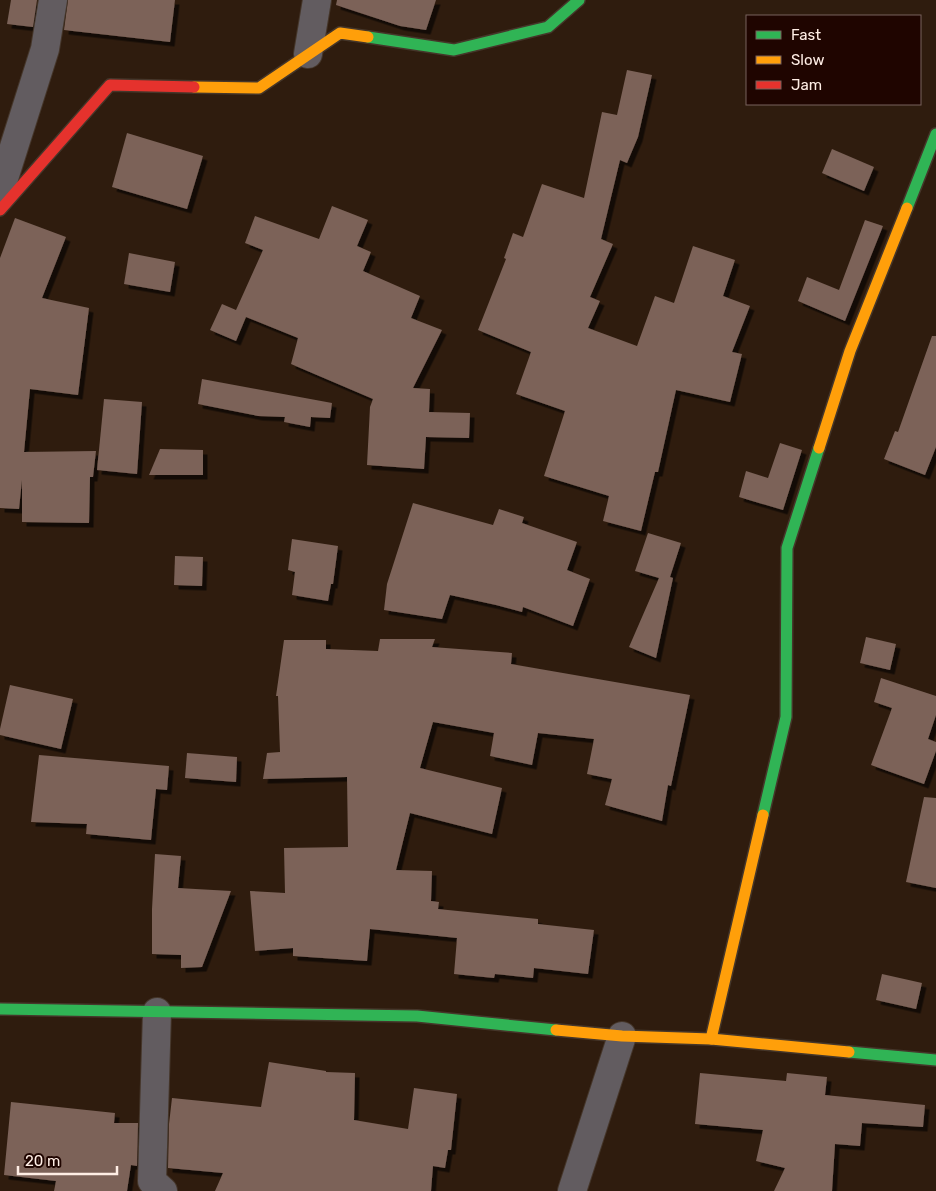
<svg xmlns="http://www.w3.org/2000/svg" width="936" height="1191" viewBox="0 0 936 1191" font-family="Rubik,sans-serif">
	<style>
		.building { fill: #7b6258; filter: url(#shadow) }
		.lines { fill: none; stroke-linecap: round; stroke-linejoin: round }
		.street-casing { stroke: #45362a; stroke-width: 30 }
		.fast-casing { stroke: #45362a; stroke-width: 14 }
		.slow-casing { stroke: #45362a; stroke-width: 14 }
		.jam-casing { stroke: #45362a; stroke-width: 14 }
		.street { stroke: #625c60; stroke-width: 28 }
		.fast { stroke: #30b455; stroke-width: 11 }
		.slow { stroke: #ff9f0a; stroke-width: 11 }
		.jam { stroke: #e5322d; stroke-width: 11 }
	</style>
	<defs>
		<filter id="shadow"><feDropShadow dx="4.5" dy="4.5" stdDeviation="0" flood-color="#0009"/></filter>
	</defs>
	<rect width="100%" height="100%" fill="#2f1c0e"/>
	<!-- building -->
	<g class="building">
		<path d="M 11,0 L 37,0 L 33,27 L 7,24 Z"/>
		<path d="M 68,0 L 175,0 L 170,42 L 64,30 Z"/>
		<path d="M 337,0 L 436,0 L 426,30 L 400,26 L 336,5 Z"/>
		<path d="M 627,70 L 652,75 L 638,137 L 627,163 L 620,160 L 601,239 L 613,244 L 590,297 L 600,301 L 588,328 L 637,346 L 655,296 L 674,303 L 693,246 L 735,260 L 723,296 L 750,306 L 732,352 L 742,354 L 730,402 L 676,390 L 658,472 L 655,472 L 641,531 L 603,521 L 609,496 L 544,476 L 565,411 L 516,394 L 531,352 L 478,330 L 506,259 L 504,258 L 513,233 L 523,237 L 542,184 L 584,198 L 602,112 L 617,115 Z"/>
		<path d="M 127,133 L 203,156 L 187,209 L 112,187 Z"/>
		<path d="M 832,149 L 874,167 L 864,191 L 822,173 Z"/>
		<path d="M 332,206 L 368,220 L 357,246 L 371,252 L 363,271 L 420,296 L 411,318 L 442,330 L 413,388 L 430,389 L 429,412 L 470,413 L 469,438 L 426,437 L 424,469 L 367,465 L 370,407 L 373,399 L 291,364 L 298,338 L 246,317 L 236,341 L 210,330 L 222,304 L 236,310 L 263,250 L 245,243 L 255,216 L 319,239 Z"/>
		<path d="M 15,218 L 66,237 L 42,298 L 89,308 L 78,395 L 30,389 L 24,452 L 96,451 L 93,477 L 90,477 L 89,523 L 22,522 L 22,480 L 19,509 L 0,508 L 0,258 Z"/>
		<path d="M 865,220 L 883,226 L 845,321 L 798,301 L 807,277 L 839,290 Z"/>
		<path d="M 129,253 L 175,262 L 170,292 L 124,284 Z"/>
		<path d="M 932,336 L 936,336 L 936,447 L 925,475 L 884,459 L 895,431 L 898,432 Z"/>
		<path d="M 202,379 L 332,403 L 330,418 L 311,417 L 310,427 L 284,422 L 285,417 L 258,416 L 198,404 Z"/>
		<path d="M 104,399 L 142,402 L 137,474 L 97,470 Z"/>
		<path d="M 780,443 L 802,450 L 783,510 L 739,497 L 746,471 L 768,478 Z"/>
		<path d="M 160,449 L 203,450 L 203,475 L 149,475 Z"/>
		<path d="M 413,503 L 493,525 L 499,509 L 524,517 L 522,523 L 577,542 L 567,570 L 590,579 L 573,626 L 523,607 L 522,612 L 496,605 L 450,595 L 442,619 L 384,610 L 387,584 Z"/>
		<path d="M 648,533 L 681,543 L 670,577 L 673,578 L 656,658 L 629,647 L 659,578 L 635,571 Z"/>
		<path d="M 292,539 L 338,546 L 333,584 L 331,584 L 328,601 L 292,595 L 295,572 L 288,570 Z"/>
		<path d="M 175,556 L 203,557 L 202,586 L 174,585 Z"/>
		<path d="M 866,637 L 896,644 L 890,670 L 860,663 Z"/>
		<path d="M 380,639 L 435,639 L 432,647 L 512,653 L 511,664 L 690,695 L 671,786 L 668,785 L 662,821 L 605,805 L 612,779 L 587,774 L 594,739 L 538,733 L 532,765 L 490,756 L 494,733 L 433,722 L 420,768 L 502,788 L 492,834 L 410,813 L 396,870 L 432,871 L 431,901 L 439,902 L 438,909 L 538,919 L 538,924 L 594,930 L 588,974 L 534,968 L 533,978 L 495,974 L 494,978 L 454,974 L 457,938 L 370,929 L 367,961 L 293,956 L 293,948 L 255,951 L 250,891 L 285,893 L 284,848 L 348,847 L 347,777 L 263,779 L 267,753 L 280,752 L 278,696 L 276,696 L 284,640 L 326,640 L 326,649 L 378,651 Z"/>
		<path d="M 881,678 L 936,696 L 936,715 L 928,739 L 936,742 L 936,751 L 924,784 L 871,765 L 892,708 L 874,702 Z"/>
		<path d="M 10,685 L 73,699 L 61,749 L 0,735 L 0,729 Z"/>
		<path d="M 187,753 L 237,757 L 236,782 L 185,778 Z"/>
		<path d="M 39,755 L 169,766 L 167,790 L 156,789 L 151,840 L 86,834 L 87,824 L 31,822 Z"/>
		<path d="M 924,797 L 936,798 L 936,888 L 906,882 Z"/>
		<path d="M 155,854 L 181,856 L 178,888 L 231,891 L 202,967 L 181,968 L 181,955 L 152,954 L 152,909 Z"/>
		<path d="M 882,974 L 922,983 L 916,1009 L 876,1000 Z"/>
		<path d="M 269,1062 L 326,1071 L 326,1072 L 355,1073 L 354,1120 L 408,1129 L 414,1088 L 457,1094 L 451,1150 L 448,1150 L 445,1168 L 433,1166 L 431,1191 L 215,1191 L 223,1173 L 168,1168 L 169,1124 L 172,1098 L 261,1107 Z"/>
		<path d="M 700,1073 L 786,1081 L 787,1073 L 827,1077 L 825,1095 L 925,1105 L 923,1127 L 862,1123 L 860,1146 L 835,1144 L 832,1191 L 774,1191 L 785,1168 L 756,1161 L 763,1130 L 695,1124 Z"/>
		<path d="M 11,1102 L 115,1113 L 114,1123 L 138,1123 L 137,1166 L 131,1165 L 127,1191 L 54,1191 L 56,1181 L 4,1175 Z"/>
	</g>
	<g class="lines">
		<!-- street casing -->
		<g class="street-casing">
			<g id="street">
				<path d="M 308,54 L 317,0"/>
				<path d="M 0,191 L 45,49 L 53,0"/>
				<path d="M 157,1012 L 152,1181 L 163,1191"/>
				<path d="M 572,1191 L 622,1036"/>
			</g>
		</g>
		<!-- fast casing -->
		<g class="fast-casing">
			<g id="fast">
				<path d="M 368,37 L 454,50 L 548,27 L 579,0"/>
				<path d="M 907,208 L 936,134"/>
				<path d="M 763,815 L 786,717 L 787,548 L 819,448"/>
				<path d="M 0,1009 L 417,1016 L 556,1030"/>
				<path d="M 849,1052 L 936,1060"/>
			</g>
		</g>
		<!-- slow casing -->
		<g class="slow-casing">
			<g id="slow">
				<path d="M 194,87 L 259,88 L 340,33 L 368,37"/>
				<path d="M 819,448 L 850,351 L 907,208"/>
				<path d="M 556,1030 L 622,1036 L 711,1039 L 849,1052"/>
				<path d="M 711,1039 L 763,815"/>
			</g>
		</g>
		<!-- jam casing -->
		<g class="jam-casing">
			<path id="jam" d="M 0,210 L 110,85 L 194,87"/>
		</g>
		<!-- street -->
		<use href="#street" class="street"/>
		<!-- fast -->
		<use href="#fast" class="fast"/>
		<!-- slow -->
		<use href="#slow" class="slow"/>
		<!-- jam -->
		<use href="#jam" class="jam"/>
	</g>
	<!-- legend -->
	<rect x="746" y="15" width="175" height="90" fill="#1f0500" stroke="#79625c"/>
	<rect x="756" y="31" width="25" height="8" fill="#30b455" stroke="#79625c"/>
	<text x="791" y="40" font-size="15" fill="#ffeee5">Fast</text>
	<rect x="756" y="56" width="25" height="8" fill="#ff9f0a" stroke="#79625c"/>
	<text x="791" y="65" font-size="15" fill="#ffeee5">Slow</text>
	<rect x="756" y="81" width="25" height="8" fill="#e5322d" stroke="#79625c"/>
	<text x="791" y="90" font-size="15" fill="#ffeee5">Jam</text>
	<!-- scale -->
	<path d="M18 1166v8h99v-8" fill="none" stroke="#ffeee5" stroke-width="2.5"/>
	<text x="25" y="1166" font-size="15" fill="#ffeee5" stroke="#1f0500" stroke-width="4" paint-order="stroke">20 m</text>
</svg>
